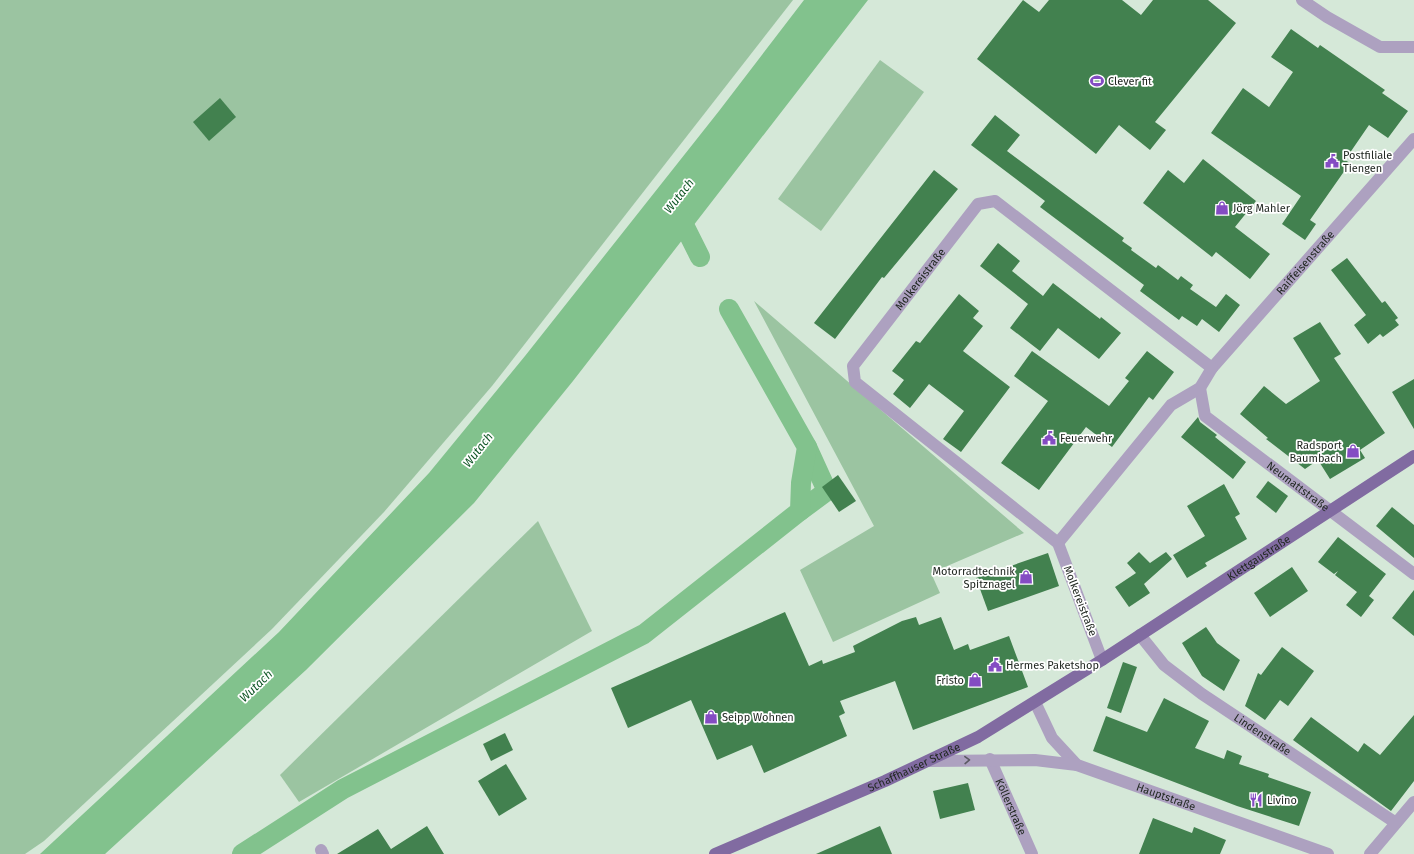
<svg xmlns="http://www.w3.org/2000/svg" width="1414" height="854" viewBox="0 0 1414 854" font-family="'Fira Sans',sans-serif">
	<style>
		.green { fill: #9bc4a1 }
		.water { fill: #82c28d }
		.lines { fill: none; stroke-linecap: round; stroke-linejoin: round }
		.canal { stroke: #82c28d; stroke-width: 20 }
		.building { fill: #42814f }
		.minor { stroke: #ada1c0; stroke-width: 12 }
		.major { stroke: #816ba1; stroke-width: 12 }
		.oneway { stroke: #5a5962 }
		.labels { text-anchor: middle; dominant-baseline: central; stroke-width: 3.5; stroke-linejoin: round; paint-order: stroke }
		.poi-label { font-size: 11px; fill: #222923; stroke: #fff; text-anchor: start }
		.street-label { font-size: 11px; fill: #222923; stroke: #fff }
		.water-label { font-size: 12px; font-style: italic; fill: #125828; stroke: #fff }
	</style>
	<rect width="100%" height="100%" fill="#d5e8d8"/>
	<!-- green -->
	<g class="green">
		<path d="M 0,0 L 793,0 L 492,386 L 384,512 L 272,629 L 44,841 L 25,854 L 0,854 Z"/>
		<path d="M 880,60 L 924,92 L 821,231 L 778,199 Z"/>
		<path d="M 754,301 L 1024,533 L 931,573 L 940,593 L 833,642 L 800,570 L 874,526 Z"/>
		<path d="M 538,521 L 592,631 L 299,802 L 280,775 Z"/>
	</g>
	<!-- water -->
	<path class="water" d="M 804,0 L 868,0 L 573,381 L 474,503 L 306,670 L 105,854 L 40,854 L 279,632 L 429,473 L 525,356 L 719,111 Z"/>
	<g class="lines">
		<!-- canal -->
		<g class="canal">
			<path d="M 675,207 L 700,257"/>
			<path d="M 800,511 L 827,491 L 807,447"/>
			<path d="M 242,854 L 343,789 L 644,634 L 800,511 L 801,483 L 807,447 L 729,309"/>
		</g>
	</g>
	<!-- building -->
	<g class="building">
		<path d="M 1023,0 L 1039,12 L 1049,0 L 1122,0 L 1141,15 L 1153,0 L 1208,0 L 1236,23 L 1155,122 L 1166,130 L 1150,150 L 1119,125 L 1096,154 L 977,59 Z"/>
		<path d="M 1291,29 L 1318,48 L 1320,45 L 1385,90 L 1382,93 L 1408,111 L 1388,138 L 1369,125 L 1345,160 L 1350,163 L 1310,220 L 1316,224 L 1305,240 L 1282,224 L 1301,196 L 1211,133 L 1243,88 L 1269,107 L 1293,72 L 1271,57 Z"/>
		<path d="M 220,98 L 236,117 L 209,141 L 193,122 Z"/>
		<path d="M 995,115 L 1020,135 L 1007,151 L 1124,238 L 1122,241 L 1132,248 L 1131,250 L 1156,268 L 1158,265 L 1178,280 L 1181,276 L 1193,285 L 1190,289 L 1216,307 L 1226,294 L 1240,305 L 1219,332 L 1202,319 L 1197,326 L 1182,316 L 1179,320 L 1140,291 L 1144,285 L 1040,207 L 1045,201 L 971,145 Z"/>
		<path d="M 1203,159 L 1256,201 L 1235,227 L 1270,254 L 1250,279 L 1216,252 L 1212,257 L 1143,203 L 1168,170 L 1184,183 Z"/>
		<path d="M 934,170 L 958,189 L 884,278 L 882,277 L 835,339 L 814,323 Z"/>
		<path d="M 998,243 L 1020,261 L 1012,271 L 1043,296 L 1053,283 L 1100,319 L 1101,317 L 1121,333 L 1099,359 L 1058,328 L 1040,351 L 1010,328 L 1028,304 L 980,266 Z"/>
		<path d="M 1347,258 L 1382,303 L 1385,301 L 1398,318 L 1395,320 L 1399,325 L 1383,337 L 1380,334 L 1368,344 L 1354,325 L 1366,315 L 1331,270 Z"/>
		<path d="M 959,294 L 979,311 L 973,318 L 983,326 L 963,351 L 1010,387 L 961,452 L 943,439 L 964,411 L 929,384 L 910,408 L 893,394 L 904,380 L 892,371 L 916,341 L 920,343 Z"/>
		<path d="M 1320,322 L 1341,354 L 1334,358 L 1385,433 L 1360,450 L 1365,458 L 1330,479 L 1318,460 L 1305,469 L 1266,439 L 1268,438 L 1240,414 L 1264,386 L 1286,404 L 1320,381 L 1293,338 Z"/>
		<path d="M 1032,351 L 1109,406 L 1129,381 L 1125,378 L 1147,351 L 1174,372 L 1153,400 L 1149,397 L 1112,447 L 1086,427 L 1039,490 L 1001,463 L 1048,401 L 1014,376 Z"/>
		<path d="M 1414,379 L 1414,429 L 1392,392 Z"/>
		<path d="M 1198,417 L 1200,422 L 1217,435 L 1215,437 L 1246,462 L 1233,479 L 1181,437 Z"/>
		<path d="M 838,475 L 856,501 L 839,512 L 822,487 Z"/>
		<path d="M 1268,481 L 1288,496 L 1276,513 L 1256,497 Z"/>
		<path d="M 1224,484 L 1240,514 L 1235,517 L 1247,539 L 1205,563 L 1207,566 L 1187,578 L 1173,555 L 1205,536 L 1187,506 Z"/>
		<path d="M 1392,507 L 1414,525 L 1414,558 L 1376,526 Z"/>
		<path d="M 1338,537 L 1386,574 L 1369,596 L 1374,600 L 1361,617 L 1346,605 L 1357,592 L 1335,575 L 1338,571 L 1334,574 L 1318,562 Z"/>
		<path d="M 1139,552 L 1150,563 L 1166,552 L 1172,559 L 1144,584 L 1150,593 L 1129,607 L 1115,587 L 1136,573 L 1127,563 Z"/>
		<path d="M 1048,553 L 1059,586 L 988,611 L 976,578 Z"/>
		<path d="M 1292,567 L 1308,591 L 1270,617 L 1254,593 Z"/>
		<path d="M 1414,590 L 1414,636 L 1392,618 Z"/>
		<path d="M 785,612 L 809,666 L 822,660 L 823,664 L 855,652 L 853,646 L 902,621 L 916,617 L 919,625 L 941,617 L 954,650 L 968,644 L 970,650 L 1009,636 L 1028,687 L 913,730 L 895,681 L 840,701 L 845,713 L 839,716 L 847,736 L 764,773 L 752,745 L 717,760 L 691,700 L 628,728 L 611,688 Z"/>
		<path d="M 1206,627 L 1217,643 L 1240,660 L 1224,691 L 1202,676 L 1182,643 Z"/>
		<path d="M 1282,647 L 1314,671 L 1288,706 L 1280,700 L 1265,720 L 1245,706 L 1258,673 L 1261,675 Z"/>
		<path d="M 1123,662 L 1137,667 L 1121,713 L 1107,708 Z"/>
		<path d="M 1164,698 L 1209,721 L 1195,748 L 1224,759 L 1227,750 L 1242,756 L 1239,764 L 1269,774 L 1268,777 L 1311,792 L 1299,826 L 1237,806 L 1093,751 L 1106,716 L 1147,732 Z"/>
		<path d="M 1414,715 L 1414,781 L 1391,811 L 1293,740 L 1311,717 L 1358,752 L 1364,743 L 1380,755 Z"/>
		<path d="M 505,733 L 513,750 L 491,761 L 483,744 Z"/>
		<path d="M 506,764 L 527,799 L 499,816 L 478,781 Z"/>
		<path d="M 968,783 L 975,810 L 940,819 L 933,791 Z"/>
		<path d="M 1153,818 L 1192,833 L 1194,827 L 1226,840 L 1220,854 L 1139,854 Z"/>
		<path d="M 427,826 L 444,854 L 337,854 L 378,829 L 391,849 Z"/>
		<path d="M 880,826 L 892,854 L 816,854 Z"/>
	</g>
	<g class="lines">
		<!-- minor -->
		<g class="minor">
			<path d="M 1302,0 L 1327,17 L 1380,47 L 1414,47"/>
			<path id="s1" d="M 1200,388 L 1205,416 L 1414,574"/>
			<path id="s2" d="M 1058,543 L 1171,405 L 1200,388 L 1212,368 L 1414,139"/>
			<path id="s3" d="M 1140,635 L 1164,665 L 1202,694 L 1396,823"/>
			<path id="s4" d="M 1102,660 L 1058,543 L 855,382 L 853,366 L 978,204 L 995,201 L 1212,368"/>
			<path id="s5" d="M 1035,702 L 1052,738 L 1077,765 L 1328,854"/>
			<path id="s6" d="M 990,759 L 1032,854"/>
			<path d="M 928,761 L 1035,760 L 1077,765"/>
			<path d="M 321,850 L 323,854"/>
			<path d="M 1370,854 L 1414,802"/>
		</g>
		<!-- major -->
		<path class="major" id="s7" d="M 715,854 L 885,781 L 978,737 L 1102,660 L 1414,456"/>
	</g>
	<!-- one-way arrows -->
	<defs><path id="oneway-chevron" d="M-2-3.5L2.5 0L-2 3.5" fill="none" stroke-width="1.6" stroke-linecap="round" stroke-linejoin="round"/></defs>
	<use class="oneway" href="#oneway-chevron" transform="translate(967 760) rotate(-2)"/>
	<!-- icons -->
	<defs>
		<g id="stadium-bare" transform="scale(1.08)"><path d="M0-5a6.5 5 0 1 0 0 10a6.5 5 0 1 0 0-10ZM-3.5-1.8h7v3.6h-7Z" fill="#844cc3" stroke="#fff" stroke-width="2.5" paint-order="stroke"/></g>
		<g id="civic-bare" transform="scale(1.08)"><path d="M-.6-6.5H3V-4.5H.6V-3L4-1V1h2V6H-6V1h2V-1L-.6-3ZM-1.2 2.5V6h2.4V2.5Z" fill="#844cc3" stroke="#fff" stroke-width="2.5" paint-order="stroke"/></g>
		<g id="shop-bare" transform="scale(1.08)"><path d="M-5-2.5h2.3a2.7 3.5 0 0 1 5.4 0H5L5.5 6h-11ZM-1.5-2.5h3a1.5 2.3 0 0 0-3 0Z" fill="#844cc3" stroke="#fff" stroke-width="2.5" paint-order="stroke"/></g>
		<g id="restaurant-bare" transform="scale(1.08)"><path d="M-5-6h1v4h1v-4h1v4h1v-4h1v5L-1.5 .5V6h-2V.5L-5-1ZM5-6V6H3V1.5H1.5Q1.5-4 5-6Z" fill="#844cc3" stroke="#fff" stroke-width="2.5" paint-order="stroke"/></g>
	</defs>
	<g fill-rule="evenodd">
		<use href="#stadium-bare" x="1097" y="81"/>
		<use href="#civic-bare" x="1332" y="161"/>
		<use href="#shop-bare" x="1222" y="208"/>
		<use href="#civic-bare" x="1049" y="438"/>
		<use href="#shop-bare" x="1353" y="451"/>
		<use href="#shop-bare" x="1026" y="577"/>
		<use href="#civic-bare" x="995" y="665"/>
		<use href="#shop-bare" x="975" y="680"/>
		<use href="#shop-bare" x="711" y="717"/>
		<use href="#restaurant-bare" x="1256" y="800"/>
	</g>
	<g class="labels">
		<!-- poi labels -->
		<g class="poi-label">
			<text x="1108" y="81">Clever fit</text>
			<text x="1343" y="155">Postfiliale<tspan x="1343" dy="13">Tiengen</tspan></text>
			<text x="1233" y="208">Jörg Mahler</text>
			<text x="1060" y="438">Feuerwehr</text>
			<text x="1342" y="445" text-anchor="end">Radsport<tspan x="1342" dy="13">Baumbach</tspan></text>
			<text x="1015" y="571" text-anchor="end">Motorradtechnik<tspan x="1015" dy="13">Spitznagel</tspan></text>
			<text x="1006" y="665">Hermes Paketshop</text>
			<text x="964" y="680" text-anchor="end">Fristo</text>
			<text x="722" y="717">Seipp Wohnen</text>
			<text x="1267" y="800">Livino</text>
		</g>
		<!-- street labels -->
		<g class="street-label">
			<text stroke="none"><textPath href="#s2" startOffset="376">Raiffeisenstraße</textPath></text>
			<text stroke="none"><textPath href="#s4" startOffset="510">Molkereistraße</textPath></text>
			<text stroke="none"><textPath href="#s1" startOffset="145">Neumattstraße</textPath></text>
			<text stroke="none"><textPath href="#s7" startOffset="621">Klettgaustraße</textPath></text>
			<text transform="translate(1080 601) rotate(69)">Molkereistraße</text>
			<text stroke="none"><textPath href="#s3" startOffset="159">Lindenstraße</textPath></text>
			<text stroke="none"><textPath href="#s7" startOffset="217">Schaffhauser Straße</textPath></text>
			<text stroke="none"><textPath href="#s5" startOffset="171">Hauptstraße</textPath></text>
			<text stroke="none"><textPath href="#s6" startOffset="52">Köllerstraße</textPath></text>
		</g>
		<!-- water labels -->
		<g class="water-label">
			<text transform="translate(679 196) rotate(-52)">Wutach</text>
			<text transform="translate(478 450) rotate(-52)">Wutach</text>
			<text transform="translate(256 686) rotate(-44)">Wutach</text>
		</g>
	</g>
</svg>
